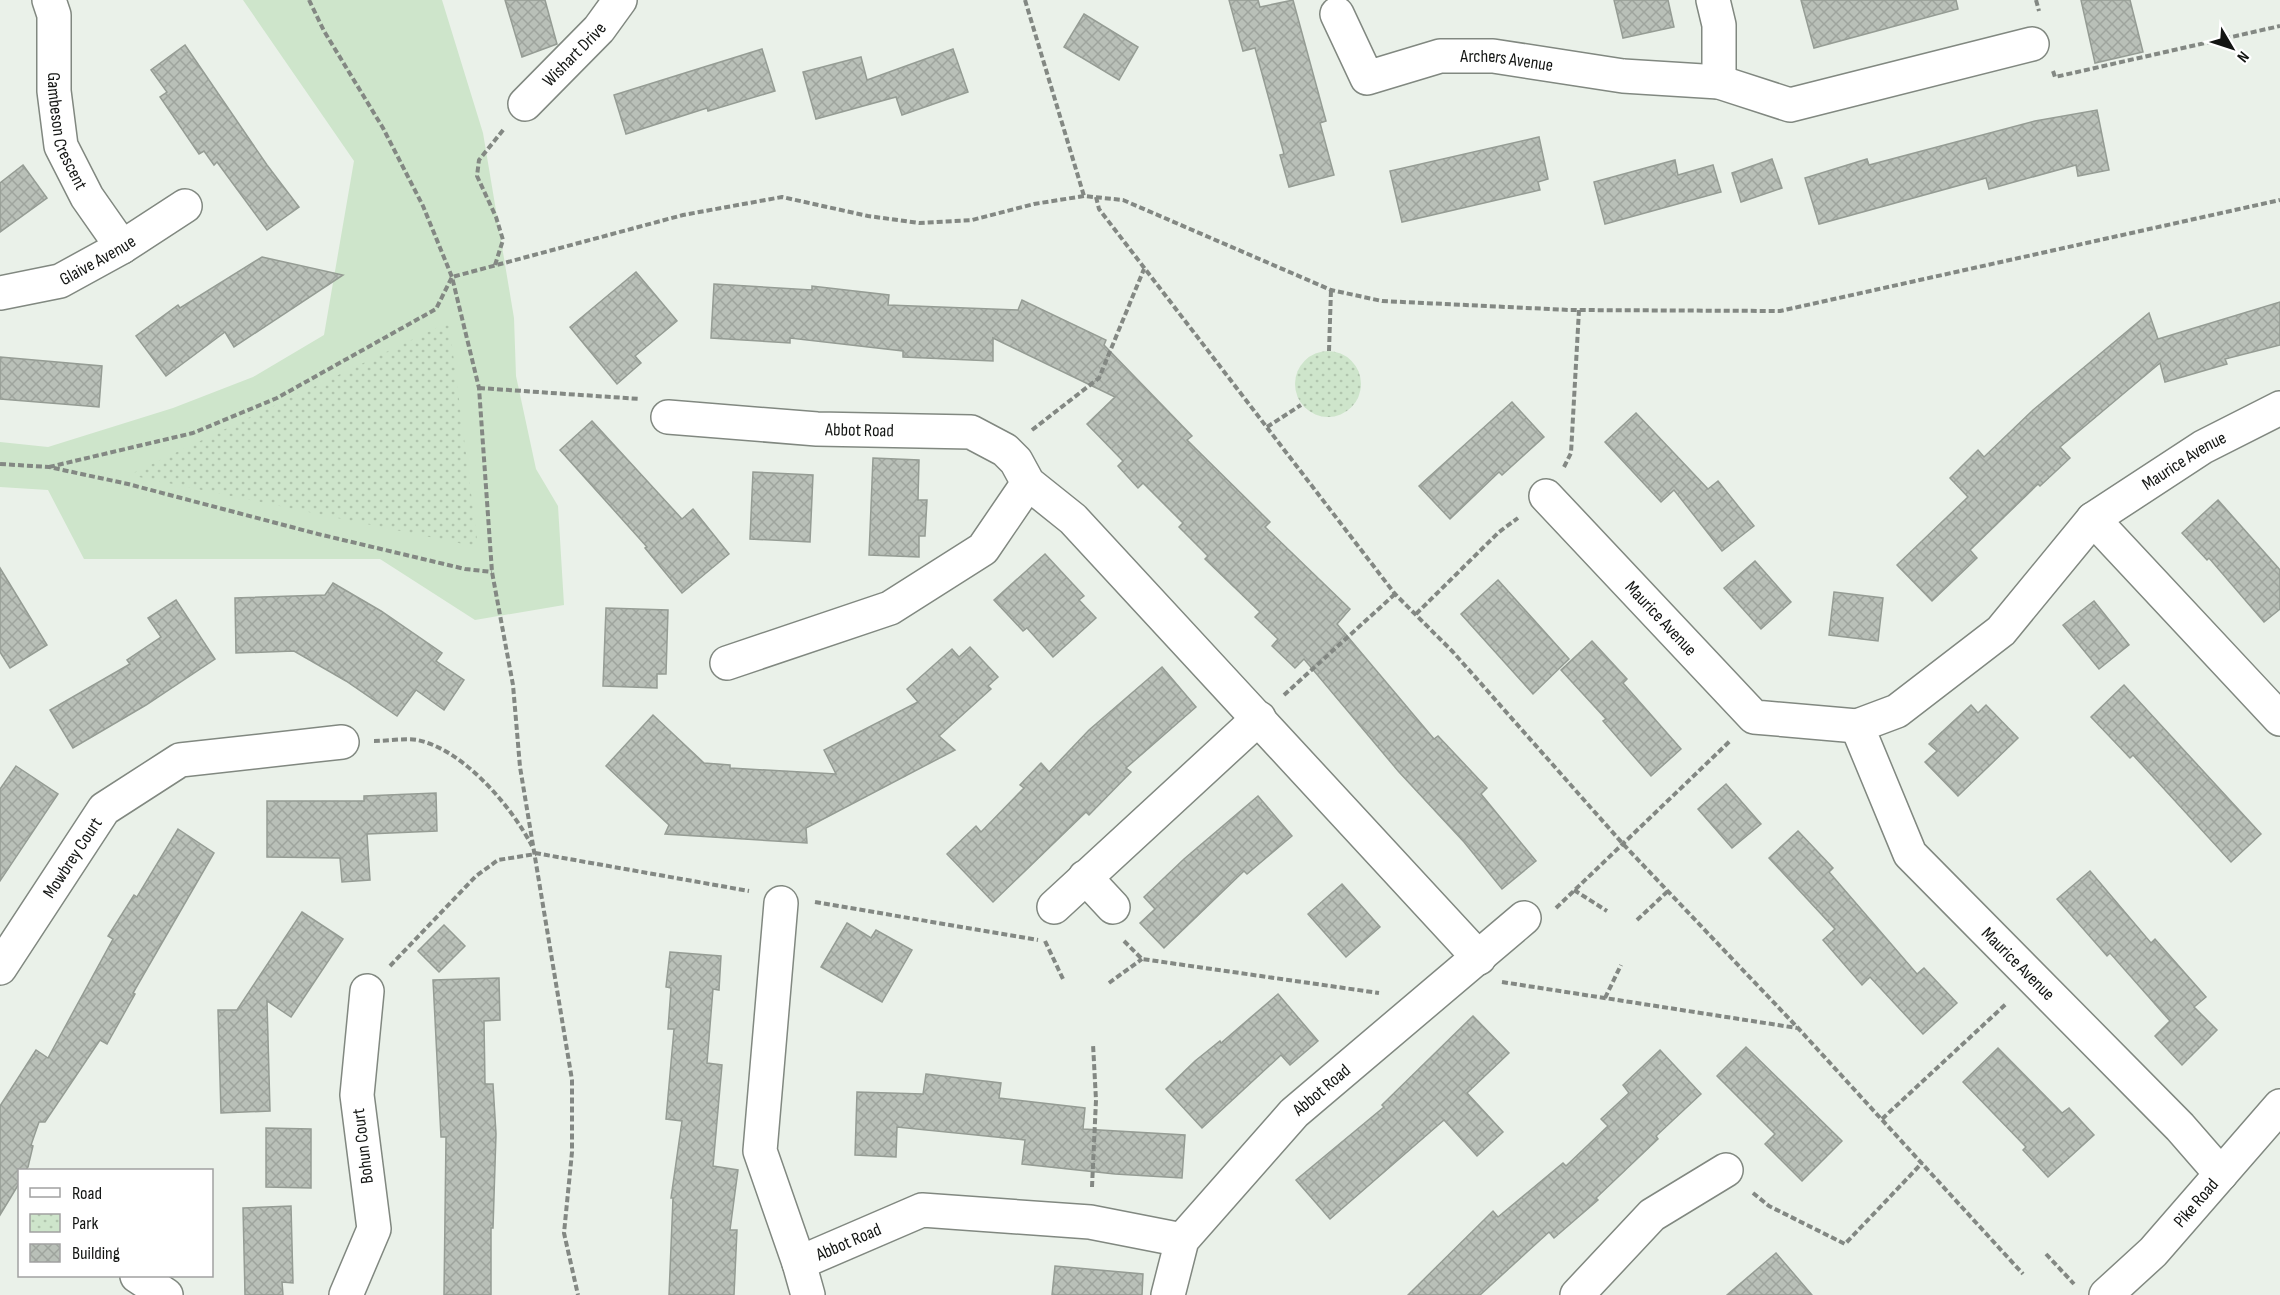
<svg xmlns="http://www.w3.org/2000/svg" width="2280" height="1295" viewBox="0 0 2280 1295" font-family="'Sofia Sans Condensed',sans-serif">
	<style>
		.green { fill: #cee5cb }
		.park { fill: url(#park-dots) }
		.building { fill: url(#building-cross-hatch); stroke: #959c94; stroke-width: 1.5 }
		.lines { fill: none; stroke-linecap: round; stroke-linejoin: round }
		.minor-casing { stroke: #818880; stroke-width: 36 }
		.tertiary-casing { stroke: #818880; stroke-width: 36 }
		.path { stroke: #838883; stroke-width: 4; stroke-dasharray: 6 3; stroke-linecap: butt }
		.minor { stroke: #fff; stroke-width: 33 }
		.tertiary { stroke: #fff; stroke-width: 33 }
		.labels { text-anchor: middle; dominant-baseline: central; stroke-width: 4.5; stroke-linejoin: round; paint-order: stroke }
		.street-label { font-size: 18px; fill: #131513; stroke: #fff }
	</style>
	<defs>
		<pattern id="park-dots" width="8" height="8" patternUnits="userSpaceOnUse" patternTransform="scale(1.5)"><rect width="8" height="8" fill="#cee5cb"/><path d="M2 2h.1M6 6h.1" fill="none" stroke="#b0c4ad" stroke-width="1.8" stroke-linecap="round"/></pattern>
		<pattern id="building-cross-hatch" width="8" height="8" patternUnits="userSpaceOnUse" patternTransform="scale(1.5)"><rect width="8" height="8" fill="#b9c0b8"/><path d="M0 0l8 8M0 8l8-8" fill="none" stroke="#9ea49d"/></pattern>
	</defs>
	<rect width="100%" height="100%" fill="#eaf1e9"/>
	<!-- green -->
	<path class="green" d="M 243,0 L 442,0 L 483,133 L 514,318 L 516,376 L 536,469 L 558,506 L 564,605 L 475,620 L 380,559 L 84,559 L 48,490 L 0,487 L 0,442 L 48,447 L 173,408 L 253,377 L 324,335 L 354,161 Z"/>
	<!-- park -->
	<g class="park">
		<path d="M 449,322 L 478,547 L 129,475 Z"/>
		<circle cx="1328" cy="384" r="33"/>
	</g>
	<!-- building -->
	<g class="building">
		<path d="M 505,0 L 545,0 L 557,44 L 522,57 Z"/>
		<path d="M 1229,0 L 1258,0 L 1260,7 L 1293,0 L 1326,121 L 1320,123 L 1334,175 L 1289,187 L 1280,155 L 1284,154 L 1255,48 L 1243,51 Z"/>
		<path d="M 1614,0 L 1668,0 L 1674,27 L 1623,38 Z"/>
		<path d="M 1801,0 L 1956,0 L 1958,9 L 1814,48 Z"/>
		<path d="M 2081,0 L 2130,0 L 2143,52 L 2095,63 Z"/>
		<path d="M 1084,14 L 1138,47 L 1119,80 L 1064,47 Z"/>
		<path d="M 185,45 L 267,165 L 299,207 L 267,230 L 217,162 L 214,165 L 204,151 L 199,154 L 160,97 L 167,92 L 151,70 Z"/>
		<path d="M 762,49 L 775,91 L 708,111 L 707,108 L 626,134 L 614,95 Z"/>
		<path d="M 953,49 L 968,92 L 902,115 L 896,97 L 816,119 L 803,72 L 861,57 L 867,80 Z"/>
		<path d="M 2097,110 L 2109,170 L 2078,176 L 2076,165 L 1989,189 L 1986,178 L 1819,224 L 1805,178 L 1867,159 L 1869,165 L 2035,121 Z"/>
		<path d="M 1539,137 L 1548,179 L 1538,182 L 1540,190 L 1402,222 L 1390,171 Z"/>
		<path d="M 1772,159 L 1782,188 L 1741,202 L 1732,173 Z"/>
		<path d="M 1675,160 L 1678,175 L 1713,165 L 1721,192 L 1605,224 L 1594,182 Z"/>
		<path d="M 23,165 L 47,198 L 0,232 L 0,183 Z"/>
		<path d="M 262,257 L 343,275 L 234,347 L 225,332 L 166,376 L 136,336 L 178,305 L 180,308 Z"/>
		<path d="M 636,272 L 677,321 L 635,356 L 641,363 L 617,384 L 570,327 Z"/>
		<path d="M 714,284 L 812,290 L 812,286 L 889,295 L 888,305 L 1018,310 L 1022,300 L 1106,340 L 1104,345 L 1192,436 L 1187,440 L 1270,522 L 1265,527 L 1350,609 L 1337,624 L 1434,739 L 1438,736 L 1487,788 L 1481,794 L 1536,861 L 1502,889 L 1464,842 L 1399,772 L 1304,659 L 1295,668 L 1272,646 L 1278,639 L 1255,617 L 1260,612 L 1205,559 L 1208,556 L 1179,527 L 1183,523 L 1143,483 L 1138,488 L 1118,466 L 1123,461 L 1087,424 L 1115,397 L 993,338 L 993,361 L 903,357 L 903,351 L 790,338 L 790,343 L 711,338 Z"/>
		<path d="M 2280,302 L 2280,345 L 2225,359 L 2227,364 L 2165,382 L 2160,363 L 2060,447 L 2070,458 L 2040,486 L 2038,484 L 1970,550 L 1977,558 L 1932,601 L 1897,565 L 1968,497 L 1950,478 L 1978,450 L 1984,457 L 2033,410 L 2149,313 L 2158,339 Z"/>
		<path d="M 0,357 L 102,366 L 99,407 L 0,399 Z"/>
		<path d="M 1512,402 L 1544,437 L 1502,475 L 1499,472 L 1450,519 L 1419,486 Z"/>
		<path d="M 1636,413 L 1708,489 L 1718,481 L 1754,526 L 1722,551 L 1674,490 L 1661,502 L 1605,442 Z"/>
		<path d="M 592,421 L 682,519 L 693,509 L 729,554 L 682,593 L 645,548 L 647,547 L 560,450 Z"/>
		<path d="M 873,458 L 919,460 L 918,500 L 927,500 L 925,536 L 919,536 L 919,557 L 869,555 Z"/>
		<path d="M 753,472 L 813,475 L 810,542 L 750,539 Z"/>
		<path d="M 2218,500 L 2280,570 L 2280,609 L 2264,622 L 2209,558 L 2207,560 L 2182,533 Z"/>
		<path d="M 1045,554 L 1084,596 L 1079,600 L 1096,618 L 1053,657 L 1027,628 L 1023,631 L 994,600 Z"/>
		<path d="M 1755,561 L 1791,602 L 1761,629 L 1724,588 Z"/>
		<path d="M 0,568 L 47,645 L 10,668 L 0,652 Z"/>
		<path d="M 1498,580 L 1569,659 L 1533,694 L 1461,614 Z"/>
		<path d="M 333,583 L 381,611 L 442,653 L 436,661 L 464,680 L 444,710 L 416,690 L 397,716 L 346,681 L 294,651 L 236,653 L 235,598 L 325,595 Z"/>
		<path d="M 1834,592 L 1883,598 L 1878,641 L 1829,635 Z"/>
		<path d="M 176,600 L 215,659 L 146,705 L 73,748 L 50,710 L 130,664 L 127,660 L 161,637 L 148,618 Z"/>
		<path d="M 2094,601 L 2129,645 L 2099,669 L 2063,625 Z"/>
		<path d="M 606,608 L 668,610 L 666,674 L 657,674 L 657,688 L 603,686 Z"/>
		<path d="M 1592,641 L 1627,679 L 1623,683 L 1681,749 L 1651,776 L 1603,721 L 1606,719 L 1561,670 Z"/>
		<path d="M 970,647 L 998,677 L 988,686 L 991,689 L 939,736 L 955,750 L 806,828 L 807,843 L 665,834 L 669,825 L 606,766 L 653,715 L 704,763 L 730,765 L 730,768 L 836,774 L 824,750 L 918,702 L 907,689 L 952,649 L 959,657 Z"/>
		<path d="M 1162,667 L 1196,707 L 1126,768 L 1131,772 L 1089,815 L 1086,812 L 993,902 L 947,854 L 976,826 L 981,832 L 1024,788 L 1020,785 L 1041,763 L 1049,772 L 1089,730 Z"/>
		<path d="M 2124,685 L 2261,834 L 2231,862 L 2133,755 L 2130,758 L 2091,717 Z"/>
		<path d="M 1971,705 L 1978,713 L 1986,705 L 2018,738 L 1958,796 L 1925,762 L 1937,751 L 1929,744 Z"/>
		<path d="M 16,766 L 58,794 L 0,881 L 0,789 Z"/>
		<path d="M 1726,784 L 1761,824 L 1732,848 L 1698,809 Z"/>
		<path d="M 436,793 L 437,831 L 367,834 L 370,880 L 342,882 L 340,858 L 267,857 L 267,801 L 364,801 L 364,796 Z"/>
		<path d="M 1258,796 L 1292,836 L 1247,874 L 1244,871 L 1164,948 L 1140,923 L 1155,909 L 1144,897 L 1184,859 Z"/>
		<path d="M 178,829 L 214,853 L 133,993 L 135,994 L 107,1044 L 100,1040 L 45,1122 L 39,1122 L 31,1145 L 33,1146 L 28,1167 L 26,1170 L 20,1170 L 20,1182 L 0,1215 L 0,1106 L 36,1050 L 48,1058 L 113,939 L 108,936 L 134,895 L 137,897 Z"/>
		<path d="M 1798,831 L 1833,868 L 1829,872 L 1917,974 L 1924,968 L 1957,1003 L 1923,1034 L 1870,977 L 1862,985 L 1823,940 L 1835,929 L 1769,858 Z"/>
		<path d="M 2090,871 L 2151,943 L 2155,939 L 2206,997 L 2194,1007 L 2217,1030 L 2182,1065 L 2155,1036 L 2170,1021 L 2110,953 L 2107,956 L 2057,899 Z"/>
		<path d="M 1342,884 L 1380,927 L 1346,957 L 1308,914 Z"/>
		<path d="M 302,912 L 343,939 L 291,1017 L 267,1001 L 270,1111 L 221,1113 L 218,1010 L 237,1010 Z"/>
		<path d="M 847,923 L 871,938 L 876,930 L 912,950 L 882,1002 L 821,967 Z"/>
		<path d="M 444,925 L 465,946 L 439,972 L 418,951 Z"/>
		<path d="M 670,952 L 721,956 L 719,990 L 713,989 L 707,1063 L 722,1065 L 713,1166 L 738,1170 L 730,1230 L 737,1230 L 734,1295 L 669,1295 L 673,1198 L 671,1198 L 682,1121 L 666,1119 L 674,1029 L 668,1029 L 671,988 L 666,987 Z"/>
		<path d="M 499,978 L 500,1020 L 484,1021 L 485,1084 L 493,1084 L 496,1134 L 493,1228 L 491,1228 L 491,1295 L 444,1295 L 446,1137 L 441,1137 L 433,980 Z"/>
		<path d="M 1278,994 L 1318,1041 L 1290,1065 L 1281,1055 L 1202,1128 L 1166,1089 L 1195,1061 L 1220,1041 L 1221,1043 Z"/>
		<path d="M 1473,1016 L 1509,1053 L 1467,1093 L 1503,1132 L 1477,1156 L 1444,1120 L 1330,1219 L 1296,1180 L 1384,1107 L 1382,1105 Z"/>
		<path d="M 1746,1047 L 1842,1141 L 1802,1181 L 1765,1144 L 1775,1134 L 1717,1076 Z"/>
		<path d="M 1998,1048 L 2062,1113 L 2069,1108 L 2094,1135 L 2048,1177 L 2023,1150 L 2026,1147 L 1963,1082 Z"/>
		<path d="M 1660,1050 L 1701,1094 L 1656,1136 L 1658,1139 L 1596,1198 L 1598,1200 L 1554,1238 L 1549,1232 L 1480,1295 L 1408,1295 L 1493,1211 L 1498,1217 L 1563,1163 L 1566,1166 L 1608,1126 L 1601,1119 L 1629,1093 L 1623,1085 Z"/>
		<path d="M 926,1074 L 1001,1083 L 999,1098 L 1085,1108 L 1083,1129 L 1185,1135 L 1182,1178 L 1115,1174 L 1022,1164 L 1025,1140 L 897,1127 L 896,1157 L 855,1155 L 857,1092 L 923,1094 Z"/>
		<path d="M 266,1128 L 311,1129 L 311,1188 L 266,1187 Z"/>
		<path d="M 291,1206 L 293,1283 L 282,1282 L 283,1295 L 245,1295 L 243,1208 Z"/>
		<path d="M 1776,1253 L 1812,1295 L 1727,1295 Z"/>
		<path d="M 1055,1266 L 1143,1274 L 1142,1295 L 1052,1295 Z"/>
	</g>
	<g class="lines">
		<!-- minor casing -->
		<g class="minor-casing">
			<g id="minor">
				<path id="s1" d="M 49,0 L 54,15 L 54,91 L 61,146 L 87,197 L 122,247"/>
				<path d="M 1713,0 L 1719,25 L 1719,82"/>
				<path id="s2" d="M 1337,14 L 1367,78 L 1440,56 L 1493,56 L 1623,76 L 1719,82 L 1790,105 L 2032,44"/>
				<path id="s3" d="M 525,104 L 599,29 L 620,0"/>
				<path id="s4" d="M 0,293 L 60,281 L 122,247 L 185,206"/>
				<path id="s5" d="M 668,417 L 817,429 L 971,432 L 1005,450 L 1016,461 L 1028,483 L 1073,519 L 1479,958"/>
				<path id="s6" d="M 1546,496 L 1754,717 L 1857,726"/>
				<path d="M 2093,519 L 2280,719"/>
				<path d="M 727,663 L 890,608 L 983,549 L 1028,483"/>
				<path d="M 1085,877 L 1113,907"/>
				<path d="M 781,903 L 760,1151 L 799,1263"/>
				<path d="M 1054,907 L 1259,718"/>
				<path id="s7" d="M 0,968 L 104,809 L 180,760 L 342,742"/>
				<path id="s8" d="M 2221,1174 L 2180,1127 L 1910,854 L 1857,726 L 1897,711 L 2001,631 L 2093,519 L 2203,447 L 2280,408"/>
				<path d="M 137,1276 L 166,1295"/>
				<path d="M 346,1295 L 374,1229 L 357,1095 L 367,991"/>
				<path id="s9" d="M 808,1295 L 799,1263 L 922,1210 L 1090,1222 L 1182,1240"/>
				<path id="s10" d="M 1168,1295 L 1182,1240 L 1294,1113 L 1524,918"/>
				<path d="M 1577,1295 L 1652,1215 L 1726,1170"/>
			</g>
		</g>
		<!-- tertiary casing -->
		<g class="tertiary-casing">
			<g id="tertiary">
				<path id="s11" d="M 2106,1295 L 2153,1252 L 2280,1106"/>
			</g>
		</g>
		<!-- path -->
		<g class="path">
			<path d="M 309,0 L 324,31 L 383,128 L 423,206 L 452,277 L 479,388 L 492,572 L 513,685 L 520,767 L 572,1080 L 572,1152 L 564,1233 L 578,1295"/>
			<path d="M 1025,0 L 1084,196"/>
			<path d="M 2036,0 L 2039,11"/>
			<path d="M 2053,71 L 2055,77 L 2280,26"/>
			<path d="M 1096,197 L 1099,209 L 1395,594 L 1453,652 L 1623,844 L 1798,1028 L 2023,1274"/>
			<path d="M 495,265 L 503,240 L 496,217 L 477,176 L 479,160 L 504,129"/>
			<path d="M 1329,351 L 1331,290"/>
			<path d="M 479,388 L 640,399"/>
			<path d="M 1267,427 L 1301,405"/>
			<path d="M 1032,430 L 1099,378 L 1144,269"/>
			<path d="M 0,464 L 49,467 L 128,484 L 318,534 L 465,569 L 492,572"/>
			<path d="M 49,467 L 193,433 L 277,398 L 436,309 L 452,277 L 683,215 L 782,197 L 868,216 L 919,223 L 972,220 L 1034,204 L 1084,196 L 1123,200 L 1331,290 L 1382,301 L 1570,310 L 1780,311 L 2280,200"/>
			<path d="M 1564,467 L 1571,453 L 1579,310"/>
			<path d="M 1416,614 L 1499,532 L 1518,518"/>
			<path d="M 1284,695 L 1395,594"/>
			<path d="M 374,741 C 388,741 404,738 417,740 C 463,749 512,807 532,846"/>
			<path d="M 535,853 L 749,891"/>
			<path d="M 1574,890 L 1607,911"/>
			<path d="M 815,902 L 1038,940"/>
			<path d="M 1556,908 L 1730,741"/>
			<path d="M 1637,920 L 1668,891"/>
			<path d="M 1045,941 L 1063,979"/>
			<path d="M 1124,941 L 1142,959 L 1379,993"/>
			<path d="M 390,966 L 476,876 L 498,860 L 536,854"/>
			<path d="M 1502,982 L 1797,1028"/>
			<path d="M 1109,983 L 1142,959"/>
			<path d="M 1605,998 L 1621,965"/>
			<path d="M 1882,1119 L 2007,1003"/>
			<path d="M 1092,1187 L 1096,1100 L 1093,1044"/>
			<path d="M 1753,1193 L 1769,1206 L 1845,1244 L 1922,1163"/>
			<path d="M 2046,1254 L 2074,1284"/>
		</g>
		<!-- minor -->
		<use href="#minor" class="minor"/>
		<!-- tertiary -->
		<use href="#tertiary" class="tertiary"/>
	</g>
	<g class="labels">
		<!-- street labels -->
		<g class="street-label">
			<text stroke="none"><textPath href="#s3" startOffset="70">Wishart Drive</textPath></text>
			<text stroke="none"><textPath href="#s2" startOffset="214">Archers Avenue</textPath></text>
			<text stroke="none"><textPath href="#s1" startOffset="134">Gambeson Crescent</textPath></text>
			<text stroke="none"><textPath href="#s4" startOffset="104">Glaive Avenue</textPath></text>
			<text stroke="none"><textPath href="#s5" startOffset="192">Abbot Road</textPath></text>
			<text stroke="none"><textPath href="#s8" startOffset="1012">Maurice Avenue</textPath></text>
			<text stroke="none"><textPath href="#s6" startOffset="168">Maurice Avenue</textPath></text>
			<text stroke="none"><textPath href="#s7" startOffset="132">Mowbrey Court</textPath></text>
			<text transform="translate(2018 964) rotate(45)">Maurice Avenue</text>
			<text stroke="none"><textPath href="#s10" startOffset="262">Abbot Road</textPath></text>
			<text transform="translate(363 1146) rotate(-97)">Bohun Court</text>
			<text stroke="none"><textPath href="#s11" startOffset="129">Pike Road</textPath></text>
			<text stroke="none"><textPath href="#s9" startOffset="87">Abbot Road</textPath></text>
		</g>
	</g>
	<!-- legend -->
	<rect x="18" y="1169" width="195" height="108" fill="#ffffff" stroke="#a1a1a1" stroke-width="1.5"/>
	<rect x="30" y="1188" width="30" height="9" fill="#ffffff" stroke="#a1a1a1" stroke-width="1.5"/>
	<text x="72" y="1199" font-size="18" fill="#131513">Road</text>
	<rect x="30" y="1214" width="30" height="18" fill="url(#park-dots)" stroke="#a1a1a1" stroke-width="1.5"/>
	<text x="72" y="1229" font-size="18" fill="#131513">Park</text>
	<rect x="30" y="1244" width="30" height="18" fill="url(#building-cross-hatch)" stroke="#a1a1a1" stroke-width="1.5"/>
	<text x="72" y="1259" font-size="18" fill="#131513">Building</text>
	<!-- north arrow -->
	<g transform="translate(2232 48) rotate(129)" stroke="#ffffff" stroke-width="4.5" paint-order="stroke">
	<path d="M0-4.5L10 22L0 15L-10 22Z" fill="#131513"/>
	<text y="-9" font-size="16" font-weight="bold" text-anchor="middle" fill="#131513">N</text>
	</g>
</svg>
